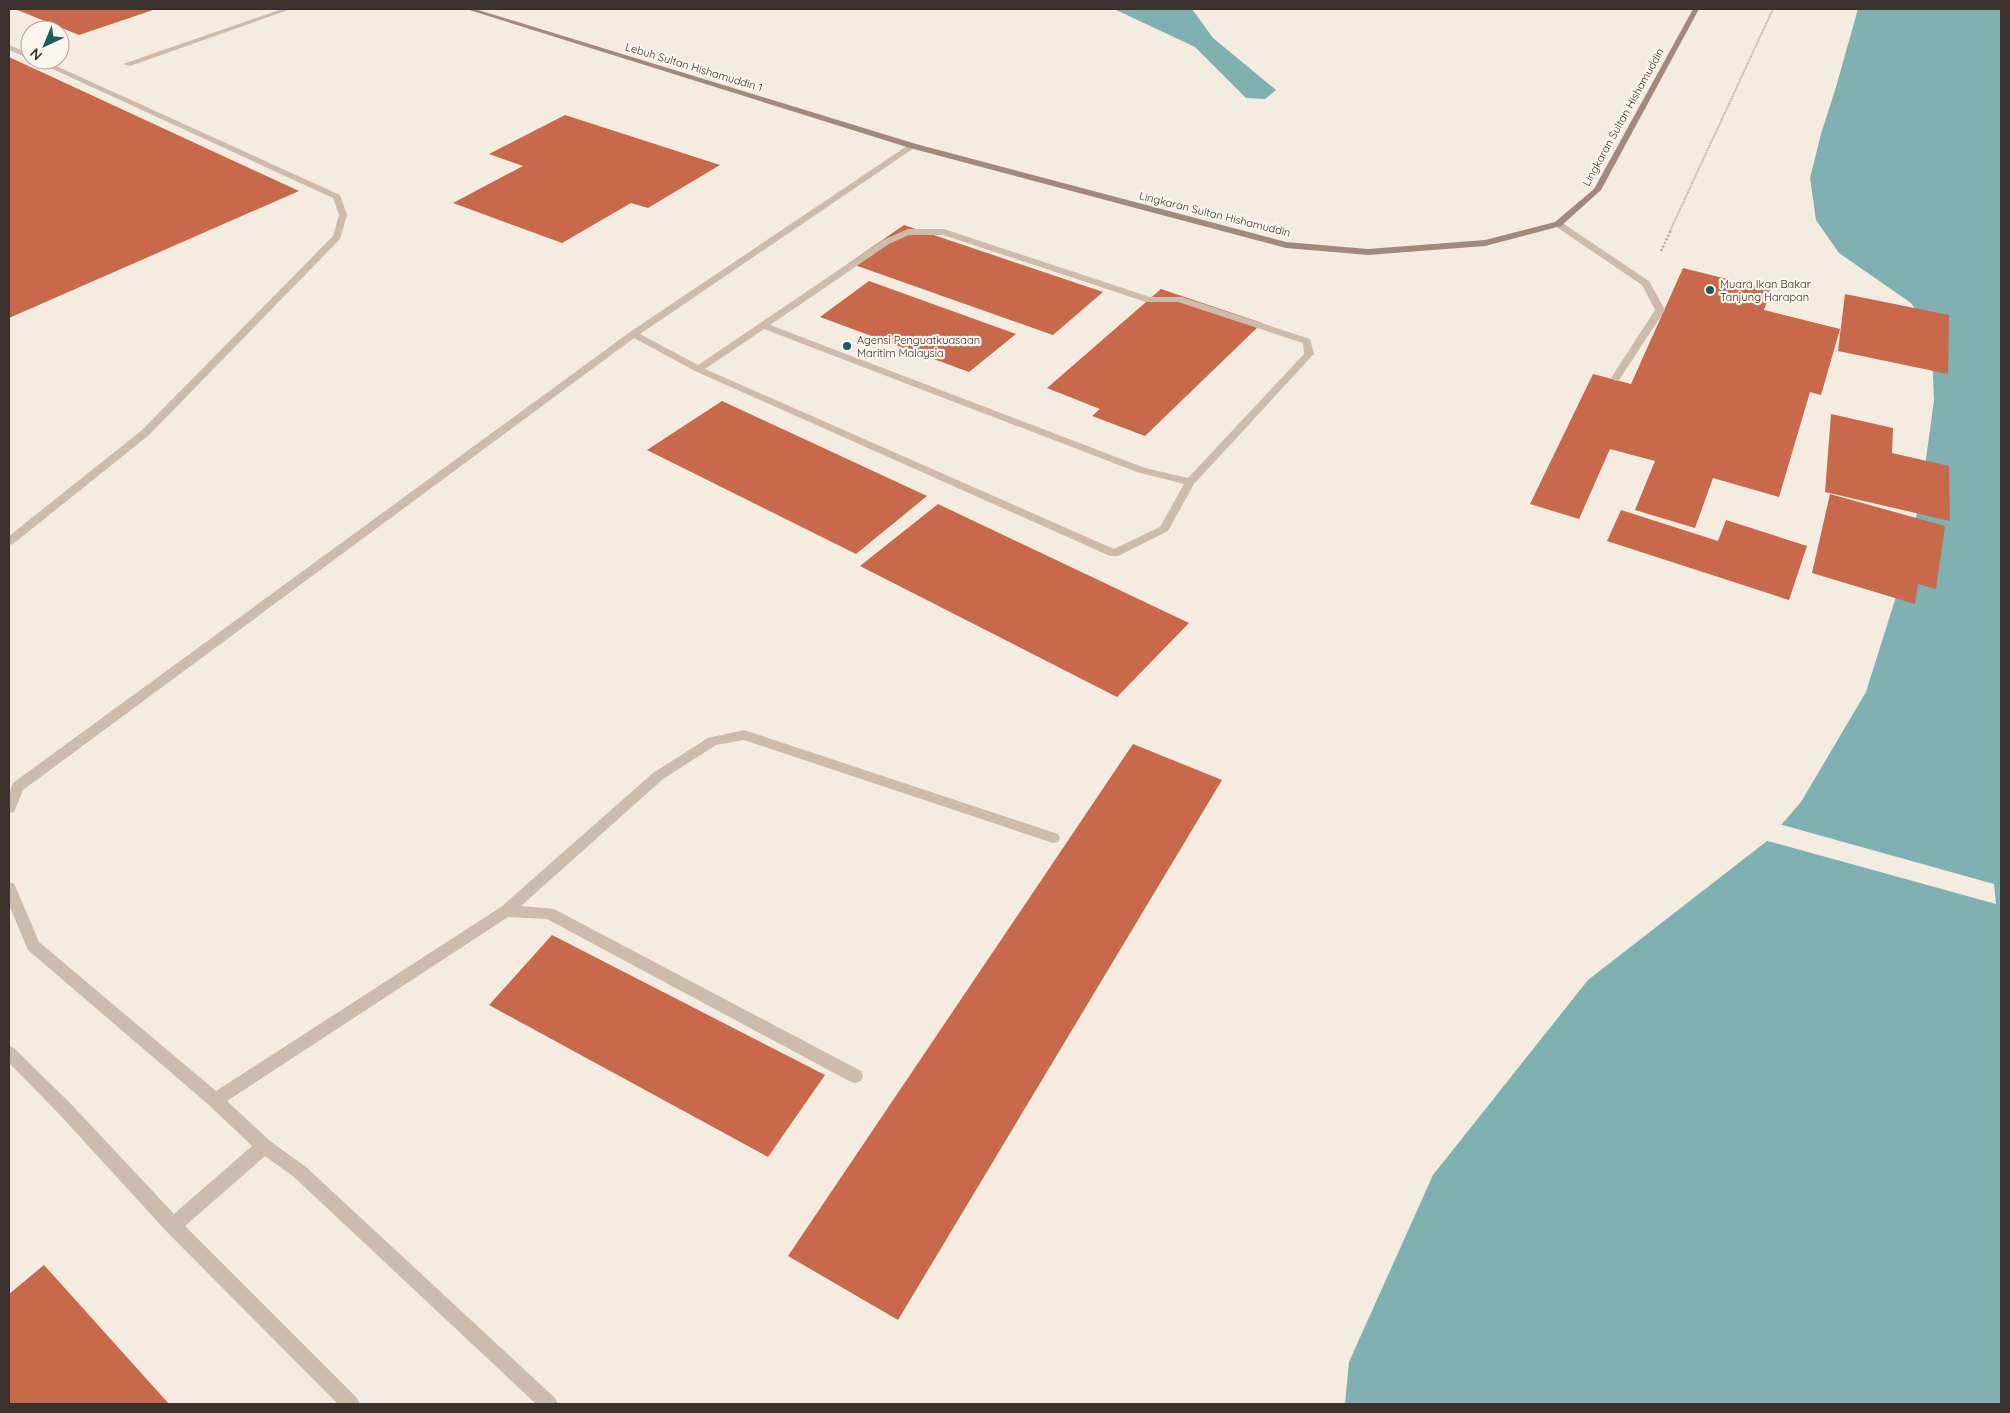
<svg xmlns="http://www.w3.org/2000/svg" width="2010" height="1413" viewBox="0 0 2010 1413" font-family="Quicksand,sans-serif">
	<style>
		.water { fill: #7fb0b2 }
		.pier { fill: #f4ebe1 }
		.building { fill: #c8694b }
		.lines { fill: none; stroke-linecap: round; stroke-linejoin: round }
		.path-far1 { stroke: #b9a596; stroke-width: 2; stroke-dasharray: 1 1; stroke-linecap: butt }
		.path { stroke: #b9a596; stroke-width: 2.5; stroke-dasharray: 2 2; stroke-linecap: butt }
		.lane { fill: #cdbbac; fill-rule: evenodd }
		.secondary { fill: #a18a7d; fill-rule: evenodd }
		.poi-dot { fill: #1f5a5e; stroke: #fbf5ee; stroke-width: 2 }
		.labels { text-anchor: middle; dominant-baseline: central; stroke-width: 4.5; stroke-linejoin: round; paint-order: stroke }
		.far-street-label { font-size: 11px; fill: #3b302b; stroke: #fbf5ee }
		.far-poi-label { font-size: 11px; fill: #3b302b; stroke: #fbf5ee; text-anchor: start }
	</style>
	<rect width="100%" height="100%" fill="#f4ebe1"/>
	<!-- water -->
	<g class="water">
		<path d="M 1114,9 L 1192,9 L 1213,38 L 1276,90 L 1265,99 L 1246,98 L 1195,47 Z"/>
		<path d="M 1858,9 L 2001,9 L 2001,1404 L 1345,1404 L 1349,1362 L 1433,1175 L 1588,980 L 1767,841 L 1801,802 L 1866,692 L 1900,584 L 1921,496 L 1934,400 L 1931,333 L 1911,303 L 1839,253 L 1816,220 L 1810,178 L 1821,134 L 1836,87 Z"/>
	</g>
	<!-- pier -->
	<path class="pier" d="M 1779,824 L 1994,884 L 1996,904 L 1764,840 Z"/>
	<!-- building -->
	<g class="building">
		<path d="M 15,9 L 156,9 L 79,35 Z"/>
		<path d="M 9,57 L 299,191 L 9,318 Z"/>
		<path d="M 565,115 L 720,165 L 648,208 L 631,203 L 562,243 L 453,203 L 523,166 L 489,154 Z"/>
		<path d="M 904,225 L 1103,292 L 1053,335 L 849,263 Z"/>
		<path d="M 1683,268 L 1771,290 L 1764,310 L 1840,329 L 1821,395 L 1810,392 L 1779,497 L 1713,478 L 1695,528 L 1635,510 L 1655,461 L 1610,449 L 1579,519 L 1530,504 L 1593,374 L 1631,384 Z"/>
		<path d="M 869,281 L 1016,334 L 969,372 L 820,317 Z"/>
		<path d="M 1161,289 L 1262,323 L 1145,436 L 1092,416 L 1100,409 L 1047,388 Z"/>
		<path d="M 1845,294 L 1949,315 L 1948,374 L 1838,351 Z"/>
		<path d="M 722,401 L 927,496 L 856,554 L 647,450 Z"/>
		<path d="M 1831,414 L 1893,428 L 1892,453 L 1949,466 L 1950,521 L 1825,492 Z"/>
		<path d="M 1830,494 L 1945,526 L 1936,589 L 1918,584 L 1915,604 L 1812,573 Z"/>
		<path d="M 938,504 L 1189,623 L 1117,697 L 860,566 Z"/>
		<path d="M 1621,510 L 1718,541 L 1726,520 L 1807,546 L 1789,600 L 1607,541 Z"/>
		<path d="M 1133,744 L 1222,780 L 898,1320 L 788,1256 Z"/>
		<path d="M 552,935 L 825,1075 L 768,1157 L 489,1005 Z"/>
		<path d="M 44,1265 L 169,1404 L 9,1404 L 9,1294 Z"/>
	</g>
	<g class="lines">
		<!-- path-far1 -->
		<path class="path-far1" d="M 1670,231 L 1773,9"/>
		<!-- path -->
		<path class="path" d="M 1661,251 L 1671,230"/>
		<!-- lane -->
		<g class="lane">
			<path d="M 282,9 L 291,9 L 130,66 L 123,64 Z"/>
			<path d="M 9,45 L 30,54 L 30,59 L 9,50 Z"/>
			<path d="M 33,60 L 43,60 L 340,195 L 347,215 L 340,239 L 149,435 L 13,544 L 9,545 L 9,536 L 141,431 L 333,236 L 339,215 L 333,198 Z"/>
			<path d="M 910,144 L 917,146 L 640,334 L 698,365 L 883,240 L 908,229 L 944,229 L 1150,297 L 1182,297 L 1310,339 L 1314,354 L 1312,356 L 1194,484 L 1168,531 L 1118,556 L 1110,556 L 695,371 L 634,338 L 23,790 L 14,812 L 9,813 L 9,793 L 13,783 L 630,332 ZM 909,235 L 943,235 L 1146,302 L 1178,302 L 1303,343 L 1304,354 L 1188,478 L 1145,468 L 770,325 L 889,244 ZM 764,329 L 1137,472 L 1184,484 L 1160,527 L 1114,549 L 705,369 Z"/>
			<path d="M 1555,222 L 1561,222 L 1649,281 L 1665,310 L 1619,380 L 1616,381 L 1611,378 L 1655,310 L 1642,285 L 1555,226 Z"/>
			<path d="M 744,730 L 1058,834 L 1060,838 L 1058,842 L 1053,843 L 744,740 L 716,745 L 663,779 L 521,906 L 554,909 L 861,1071 L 863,1076 L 861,1081 L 855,1083 L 849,1081 L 547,919 L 508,917 L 227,1101 L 270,1141 L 306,1167 L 555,1398 L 558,1404 L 536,1404 L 294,1177 L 265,1156 L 185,1226 L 357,1398 L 360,1404 L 338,1404 L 167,1232 L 60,1115 L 9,1063 L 9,1046 L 14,1048 L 72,1105 L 174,1214 L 252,1146 L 209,1105 L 28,950 L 9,905 L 9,882 L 14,884 L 16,888 L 39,942 L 216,1091 L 501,907 L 653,773 L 708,738 Z"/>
		</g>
		<!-- secondary -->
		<path class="secondary" d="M 466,9 L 475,9 L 916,144 L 1286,242 L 1368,249 L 1485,240 L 1555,222 L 1594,189 L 1693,9 L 1699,9 L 1601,190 L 1561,226 L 1485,246 L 1368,255 L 1286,248 L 910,148 Z"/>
	</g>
	<!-- markers -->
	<g class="poi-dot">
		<circle cx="1710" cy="290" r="5"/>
		<circle cx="847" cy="346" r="5"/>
	</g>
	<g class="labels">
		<!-- far-street labels -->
		<g class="far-street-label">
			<text transform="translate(694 67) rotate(17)">Lebuh Sultan Hishamuddin 1</text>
			<text transform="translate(1623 117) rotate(-61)">Lingkaran Sultan Hishamuddin</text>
			<text transform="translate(1215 214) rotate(14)">Lingkaran Sultan Hishamuddin</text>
		</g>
		<!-- far-poi labels -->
		<g class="far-poi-label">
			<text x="1720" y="284">Muara Ikan Bakar<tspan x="1720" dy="13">Tanjung Harapan</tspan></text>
			<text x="857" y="340">Agensi Penguatkuasaan<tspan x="857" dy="13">Maritim Malaysia</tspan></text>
		</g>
	</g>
	<!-- border -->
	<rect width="2010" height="1413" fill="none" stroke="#3b302b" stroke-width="20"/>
	<!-- north arrow -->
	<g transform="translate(45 45) rotate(224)"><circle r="24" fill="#fbf5ee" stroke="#aea6a0"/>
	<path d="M0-4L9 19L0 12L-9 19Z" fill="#1f5a5e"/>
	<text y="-8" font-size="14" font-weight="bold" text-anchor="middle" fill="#3b302b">N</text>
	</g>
</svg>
